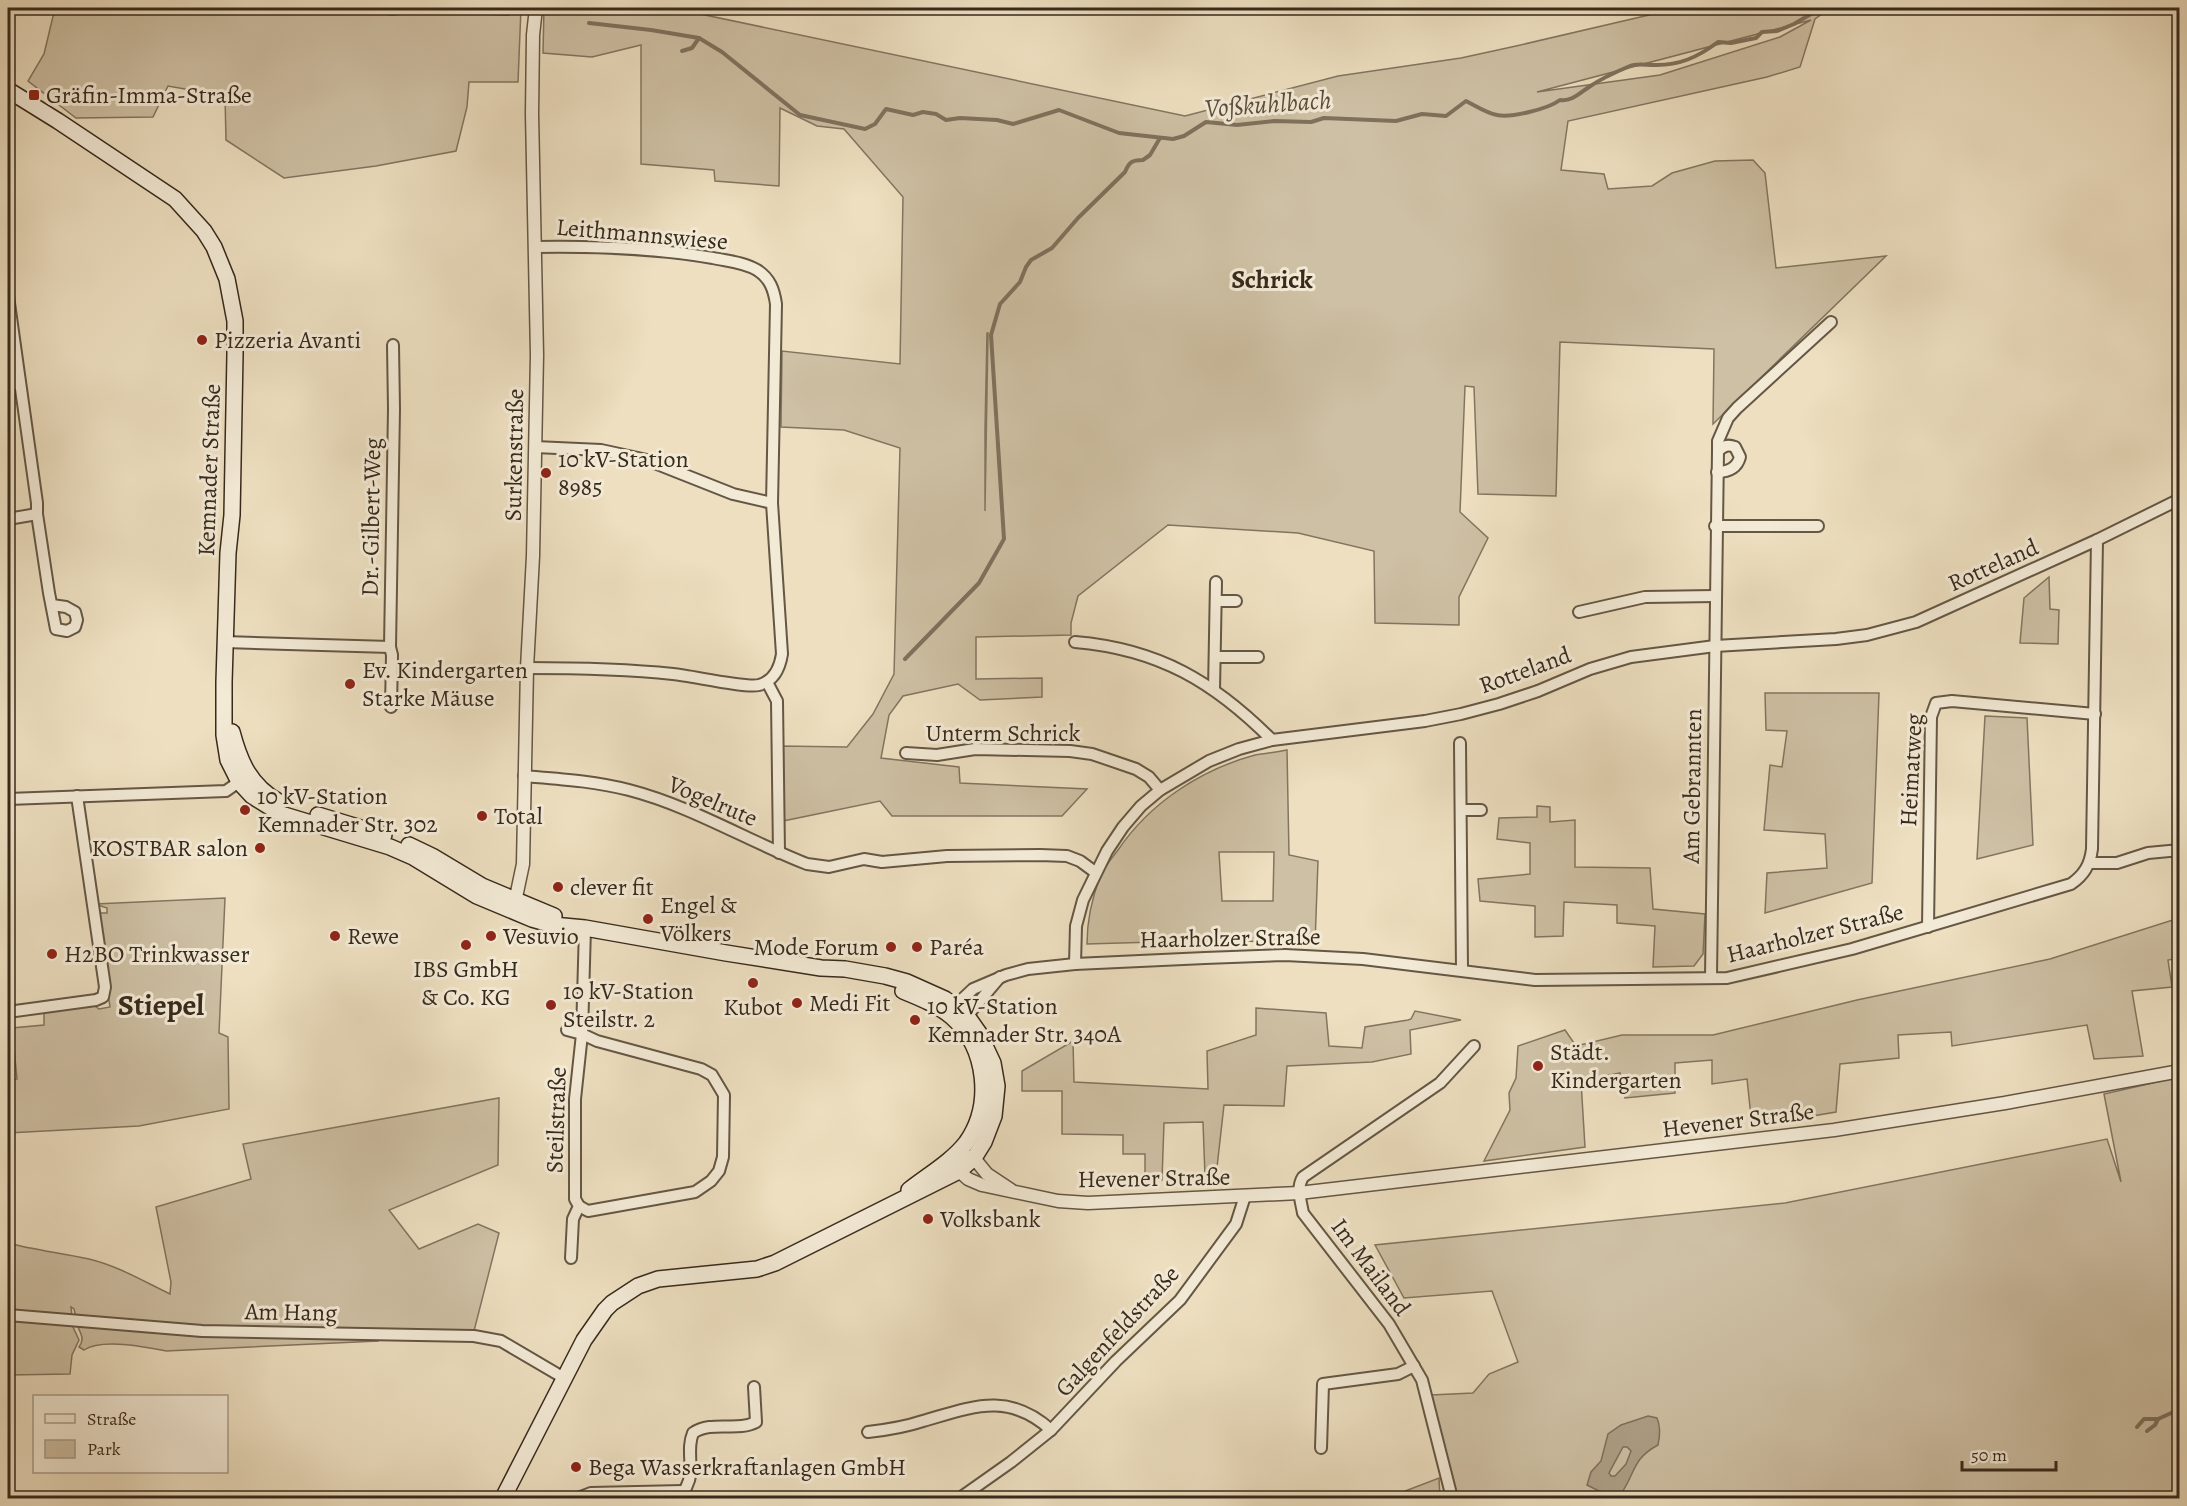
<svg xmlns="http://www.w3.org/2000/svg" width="2187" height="1506" viewBox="0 0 2187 1506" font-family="Alegreya,serif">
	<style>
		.green { fill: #cec0a4; stroke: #827560; stroke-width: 1.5; fill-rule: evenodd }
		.water { fill: #afa188; stroke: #7f715d; stroke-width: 1.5; fill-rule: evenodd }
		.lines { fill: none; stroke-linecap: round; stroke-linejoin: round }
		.stream { stroke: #7f715d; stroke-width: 4 }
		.minor-casing { stroke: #645745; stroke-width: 14 }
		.tertiary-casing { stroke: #645745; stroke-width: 15 }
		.secondary-casing { stroke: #372a1c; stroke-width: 18 }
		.minor { stroke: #f3ead6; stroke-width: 10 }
		.tertiary { stroke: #f3ead6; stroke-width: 12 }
		.secondary { stroke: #f3ead6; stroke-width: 15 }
		.poi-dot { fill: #8f2418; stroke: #f3ead6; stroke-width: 2 }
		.labels { text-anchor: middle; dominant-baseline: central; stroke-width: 6; stroke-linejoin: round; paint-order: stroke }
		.poi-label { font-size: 24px; fill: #372a1c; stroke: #f3ead6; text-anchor: start }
		.street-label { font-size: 24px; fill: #372a1c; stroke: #f3ead6 }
		.water-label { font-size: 26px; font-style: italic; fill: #5b4e3c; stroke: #f3ead6 }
		.neighbourhood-label { font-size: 26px; font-weight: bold; fill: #372a1c; stroke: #f3ead6 }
		.district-label { font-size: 30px; font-weight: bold; fill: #372a1c; stroke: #f3ead6 }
	</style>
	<rect width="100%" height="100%" fill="#eddfc0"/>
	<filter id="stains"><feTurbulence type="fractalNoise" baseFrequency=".00333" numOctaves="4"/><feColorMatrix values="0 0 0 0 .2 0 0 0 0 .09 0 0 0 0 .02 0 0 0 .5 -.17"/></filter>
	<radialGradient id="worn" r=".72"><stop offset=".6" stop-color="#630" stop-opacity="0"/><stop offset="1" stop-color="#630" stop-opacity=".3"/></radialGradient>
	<!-- green -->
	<g class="green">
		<path d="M 55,8 L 521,8 L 518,82 L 469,82 L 467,107 L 456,151 L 376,166 L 284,178 L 226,140 L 225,96 L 168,86 L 153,117 L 76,118 L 28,81 L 44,54 Z"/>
		<path d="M 544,8 L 690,8 L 691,12 L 1185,116 L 1338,76 L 1461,58 L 1516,46 L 1679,8 L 1846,8 L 1825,12 L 1815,19 L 1800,67 L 1767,77 L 1568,121 L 1561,170 L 1604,174 L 1608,189 L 1652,186 L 1672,173 L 1715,161 L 1753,160 L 1765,173 L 1776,268 L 1886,256 L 1713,424 L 1714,349 L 1560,342 L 1556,496 L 1478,494 L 1474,387 L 1465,386 L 1460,512 L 1488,538 L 1459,597 L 1459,625 L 1375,623 L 1374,551 L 1298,533 L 1168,525 L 1078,596 L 1071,623 L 1071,635 L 976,637 L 976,679 L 1042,678 L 1042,697 L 980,700 L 958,684 L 903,696 L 889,715 L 881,758 L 959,767 L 960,783 L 1087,789 L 1062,816 L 892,816 L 880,801 L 783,821 L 781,746 L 847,747 L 873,714 L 894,674 L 900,448 L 844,430 L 781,427 L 782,351 L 900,364 L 903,197 L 844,129 L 817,126 L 780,108 L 779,186 L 715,181 L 714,170 L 641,164 L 641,45 L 592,57 L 543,53 ZM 1811,20 L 1780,37 L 1660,75 L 1537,92 ZM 987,333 L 988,333 L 985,511 L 985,428 Z"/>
		<path d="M 2049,577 L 2050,609 L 2059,610 L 2058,644 L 2020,643 L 2024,598 Z"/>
		<path d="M 1765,693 L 1879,693 L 1872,883 L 1765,913 L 1767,873 L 1827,868 L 1825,834 L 1764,830 L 1770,765 L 1782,767 L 1787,731 L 1766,730 Z"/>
		<path d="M 1985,716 L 2027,718 L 2033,845 L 1977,859 Z"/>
		<path d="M 1287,750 L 1289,855 L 1318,861 L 1315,944 L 1223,940 L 1087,944 C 1087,922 1092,898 1100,877 C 1104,867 1112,858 1118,850 C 1150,803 1200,770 1255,755 C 1266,753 1277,752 1287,750 ZM 1219,852 L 1274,852 L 1273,901 L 1222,901 Z"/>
		<path d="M 1537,806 L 1550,807 L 1550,822 L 1575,820 L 1575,867 L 1650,868 L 1653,909 L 1705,914 L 1703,954 L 1694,966 L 1653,967 L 1655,926 L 1617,923 L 1617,905 L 1564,902 L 1563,936 L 1535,937 L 1535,906 L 1480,901 L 1478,879 L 1530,874 L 1530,843 L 1497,839 L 1499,818 L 1537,817 Z"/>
		<path d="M 225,898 L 219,1033 L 228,1037 L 229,1109 L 139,1126 L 8,1133 L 8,1081 L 17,1079 L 12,1028 L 44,1025 L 44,1013 L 46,1010 L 95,1006 L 99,1009 L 110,1007 L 96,913 L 107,913 L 107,908 L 95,904 Z"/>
		<path d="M 2179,918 L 2179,958 L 2168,960 L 2172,987 L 2132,991 L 2143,1056 L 2094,1059 L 2087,1025 L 1952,1046 L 1951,1032 L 1898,1035 L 1899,1058 L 1840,1064 L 1836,1112 L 1752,1126 L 1747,1079 L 1712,1084 L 1712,1060 L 1675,1063 L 1675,1093 L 1625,1098 L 1620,1073 L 1581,1081 L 1585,1147 L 1484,1161 L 1510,1110 L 1509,1093 L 1516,1078 L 1518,1046 L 1565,1030 L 1576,1046 L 1622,1035 L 1713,1035 L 1857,1000 L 2050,959 Z"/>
		<path d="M 1256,1008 L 1326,1013 L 1329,1046 L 1362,1048 L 1365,1027 L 1408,1020 L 1411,1019 L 1415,1011 L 1461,1020 L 1410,1030 L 1411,1054 L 1372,1062 L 1287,1066 L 1284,1106 L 1224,1105 L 1216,1176 L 1205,1176 L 1203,1122 L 1164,1123 L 1162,1180 L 1145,1180 L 1145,1154 L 1123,1154 L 1123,1135 L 1062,1134 L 1062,1091 L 1022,1091 L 1022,1071 L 1073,1041 L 1074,1082 L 1208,1089 L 1207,1051 L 1256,1035 Z"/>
		<path d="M 2179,1077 L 2179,1498 L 1456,1498 L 1431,1395 L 1473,1393 L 1489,1374 L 1518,1362 L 1492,1291 L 1404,1298 L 1375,1245 L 1785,1203 L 2107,1139 L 2121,1182 L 2104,1094 Z"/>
		<path d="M 499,1098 L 498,1165 L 389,1210 L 419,1249 L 478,1224 L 499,1233 L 474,1331 L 201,1327 L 76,1317 L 74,1309 L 71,1307 L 72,1317 L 8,1311 L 8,1243 C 34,1250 62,1253 89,1259 C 118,1266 143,1281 170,1294 L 171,1282 L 156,1207 L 251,1179 L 243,1144 Z"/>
		<path d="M 8,1320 L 72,1325 L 79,1340 L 72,1355 L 70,1374 L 8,1375 Z"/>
		<path d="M 77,1325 L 203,1335 L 288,1338 L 378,1337 L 378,1341 L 166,1351 C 146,1347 102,1338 84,1350 L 79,1347 C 85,1339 81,1334 77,1325 Z"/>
		<path d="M 1439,1478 L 1440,1498 L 1387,1498 Z"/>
	</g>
	<!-- water -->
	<path class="water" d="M 1648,1416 L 1657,1418 C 1661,1427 1660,1436 1658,1445 C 1632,1459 1636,1472 1621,1494 L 1617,1496 L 1603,1493 L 1587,1485 L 1591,1472 L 1601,1461 L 1608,1434 L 1621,1425 ZM 1623,1447 L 1627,1447 L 1631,1451 L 1626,1464 L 1615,1476 L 1611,1476 L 1609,1473 Z"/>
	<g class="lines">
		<!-- stream -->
		<g class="stream">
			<path d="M 361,8 L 392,14 L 419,10 L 508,14"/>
			<path d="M 589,23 L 651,30 L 699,38 L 722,52 L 800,115 L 865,129 L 875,124 L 886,109 L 913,115 L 923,112 L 936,114 L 946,120 L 960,118 L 997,120 L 1013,124 L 1059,110 L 1119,133 L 1173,139 L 1184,136 L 1206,122 L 1237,125 L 1274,121 L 1311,122 L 1324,118 L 1396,121 L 1422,114 L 1446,116 L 1466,101 C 1476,106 1486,113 1497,115 C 1511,118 1548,109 1560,100 C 1571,102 1580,93 1589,87 C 1599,80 1618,71 1630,66 C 1637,63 1646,65 1653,65 C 1679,66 1698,57 1718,42 L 1731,43 L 1756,38 L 1762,32 L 1777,31 L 1794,24 L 1821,8"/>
			<path d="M 682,51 L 692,48 L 699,38"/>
			<path d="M 905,659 L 979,583 L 1004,539 L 991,335 L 1000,304 L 1020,282 L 1026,267 L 1031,260 L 1052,248 L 1078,218 L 1125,172 C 1129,162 1132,160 1143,160 L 1150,155 L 1160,138"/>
			<path d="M 2137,1427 L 2144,1419 L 2158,1419 L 2180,1409"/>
			<path d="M 2147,1431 L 2155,1425 L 2158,1419"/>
		</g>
		<!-- minor casing -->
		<g class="minor-casing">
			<g id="minor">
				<path d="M 8,296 L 37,503 L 37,514 L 49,593 L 56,629 L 67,631 L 75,627 L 77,620 L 75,612 L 66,607 L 52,605"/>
				<path d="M 8,385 L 20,383"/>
				<path d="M 535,447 L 601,450 L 647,460 L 733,494 L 772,503"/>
				<path d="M 1717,472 C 1728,472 1737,468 1740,457 L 1735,447 C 1727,444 1724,446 1718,451"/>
				<path d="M 8,519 L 37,514"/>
				<path d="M 1715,526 L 1818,526"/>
				<path d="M 1216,601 L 1236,601"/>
				<path d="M 1579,612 L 1645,597 L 1715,596"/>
				<path d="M 225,642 L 390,647"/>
				<path d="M 1075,642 C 1159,649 1214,682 1272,740"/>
				<path d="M 1215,657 L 1258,657"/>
				<path d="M 527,668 C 575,668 625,669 673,674 C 693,676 744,688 759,685 C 774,681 780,667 782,654 L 772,503 L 776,304 C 774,290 770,278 757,270 C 744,262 727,261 713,258 C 654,248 594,246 535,247"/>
				<path d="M 767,682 L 777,701 L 779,853"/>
				<path d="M 1214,690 L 1216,582"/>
				<path d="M 391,707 L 392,655 L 390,647 L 394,409 L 393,345"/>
				<path d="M 1460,743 L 1462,970"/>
				<path d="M 906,753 L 937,755 L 975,749 L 1070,751 L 1092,754 L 1136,769 L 1149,777 L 1160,790"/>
				<path d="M 524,776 C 560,779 594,781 629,790 C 691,806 748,841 807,864 L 829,867 L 864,859 L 882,862 L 947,856 L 1040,855 L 1067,856 L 1080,861 L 1095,872"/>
				<path d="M 8,799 L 226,791 L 243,779"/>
				<path d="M 1461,810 L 1481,810"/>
				<path d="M 2089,863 L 2117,863 L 2148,853 L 2180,850"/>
				<path d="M 1928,927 L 1931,717 L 1936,703 L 1952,701 L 2095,714"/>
				<path d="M 1075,964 L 1076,926 L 1083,900 L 1107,851 L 1123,827 L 1141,806 L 1160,790 L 1209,761 L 1239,749 L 1272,740 L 1425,721 L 1461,714 L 1499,704 L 1538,691 L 1590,669 L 1631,657 L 1715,646 L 1836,639 L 1867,635 L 1916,622 L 2097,540"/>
				<path d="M 1711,977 L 1718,451 L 1718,441 L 1728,418 L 1737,408 L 1831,322"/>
				<path d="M 954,1011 L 955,1006 L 973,989 L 1006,975 L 1028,969 L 1075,964 L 1205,958 L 1285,955 L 1363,959 L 1535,980 L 1727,978 L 1852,949 L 2071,884 C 2084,875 2090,865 2092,849 L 2097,540 L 2180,499"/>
				<path d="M 8,1012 L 96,1000 L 103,997 L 105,987 L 77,796"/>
				<path d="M 962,1017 L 967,1016 L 1000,977"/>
				<path d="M 567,1030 L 582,1034 L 597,1041 L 701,1069 L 712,1075 L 724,1095 L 723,1157 L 719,1171 L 711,1181 L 695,1192 L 588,1211 L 579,1206"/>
				<path d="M 571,1258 L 573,1219 L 579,1206 L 575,1199 L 575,1099 L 582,1034 L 585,928"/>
				<path d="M 8,1315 L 202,1331 L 474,1336 L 501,1341 L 564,1378"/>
				<path d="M 868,1432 C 886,1430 905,1427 923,1421 C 972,1407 1008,1391 1051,1430"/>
				<path d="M 1321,1448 L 1323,1384 L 1398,1374 L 1414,1366"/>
				<path d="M 578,1498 L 591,1493 L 683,1491"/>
				<path d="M 684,1498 C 683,1489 689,1485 690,1476 C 692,1461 687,1447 693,1433 C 712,1420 737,1432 756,1422 L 754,1387"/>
				<path d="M 960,1498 L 1011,1462 L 1051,1430 L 1116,1361 L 1180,1300 L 1236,1224 L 1245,1196"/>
				<path d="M 1452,1498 L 1422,1380 L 1389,1324 L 1303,1213 C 1301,1201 1296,1188 1303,1177 L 1440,1083 L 1474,1046"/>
			</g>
		</g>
		<!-- tertiary casing -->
		<g class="tertiary-casing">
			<g id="tertiary">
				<path d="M 515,902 L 523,864 L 527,668 L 533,556 L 537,355 L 532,114 L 533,35 L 536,8"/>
				<path d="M 965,1156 L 974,1158 L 987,1174 L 1011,1190"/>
				<path d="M 957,1162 L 959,1171 L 968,1179 L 982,1185 L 1058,1201 L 1088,1203 L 1299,1193 L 1834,1130 L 2005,1103 L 2180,1071"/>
			</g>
		</g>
		<!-- secondary casing -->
		<g class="secondary-casing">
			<g id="secondary">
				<path d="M 8,90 L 58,121 L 175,199 L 204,231 L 214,247 L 227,279 L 235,321 L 235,354 L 232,515 L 228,553 L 224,682 L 224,735 L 228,760 L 239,782 L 252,796 L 281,814 L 390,847 L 413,857 L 477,896 L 532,919 L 553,925 L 585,928 L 726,953 L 821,968 L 845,969 L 885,976 L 907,982 L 945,999 L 967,1016 L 979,1033 L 993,1063 L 997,1086 L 994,1116 L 984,1142 L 974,1158 L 959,1171 L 775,1263 L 757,1269 L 658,1279 L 638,1286 L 612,1303 L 605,1310 L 584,1340 L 503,1498"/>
				<path d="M 232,732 C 240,762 250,786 279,802"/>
				<path d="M 318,815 L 384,835"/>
				<path d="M 409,845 L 432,856 L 482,886 L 554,916"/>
				<path d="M 903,991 C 920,998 938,1005 952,1017 C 987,1048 993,1105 966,1143 C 951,1162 928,1175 909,1190"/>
			</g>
		</g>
		<!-- minor -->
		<use href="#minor" class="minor"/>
		<!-- tertiary -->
		<use href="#tertiary" class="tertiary"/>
		<!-- secondary -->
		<use href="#secondary" class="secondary"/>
	</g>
	<!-- markers -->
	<g class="poi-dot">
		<rect x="28" y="89" width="12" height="12" rx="3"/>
		<circle cx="202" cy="340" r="6"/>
		<circle cx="546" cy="473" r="6"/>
		<circle cx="350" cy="684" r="6"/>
		<circle cx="245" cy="810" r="6"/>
		<circle cx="482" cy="816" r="6"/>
		<circle cx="260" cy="848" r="6"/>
		<circle cx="558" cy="887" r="6"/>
		<circle cx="648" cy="919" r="6"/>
		<circle cx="335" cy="936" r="6"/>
		<circle cx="491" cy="936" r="6"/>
		<circle cx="466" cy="945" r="6"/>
		<circle cx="891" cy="947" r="6"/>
		<circle cx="917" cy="947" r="6"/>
		<circle cx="52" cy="954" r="6"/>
		<circle cx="753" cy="983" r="6"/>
		<circle cx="797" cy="1003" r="6"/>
		<circle cx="551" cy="1005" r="6"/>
		<circle cx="915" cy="1020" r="6"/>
		<circle cx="1538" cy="1066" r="6"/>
		<circle cx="928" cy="1219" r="6"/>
		<circle cx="576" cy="1467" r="6"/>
	</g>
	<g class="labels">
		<!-- poi labels -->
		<g class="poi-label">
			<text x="46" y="95">Gräfin-Imma-Straße</text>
			<text x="214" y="340">Pizzeria Avanti</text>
			<text x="558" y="459">10 kV-Station<tspan x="558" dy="28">8985</tspan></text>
			<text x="362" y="670">Ev. Kindergarten<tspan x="362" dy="28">Starke Mäuse</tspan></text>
			<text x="257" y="796">10 kV-Station<tspan x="257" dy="28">Kemnader Str. 302</tspan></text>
			<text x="494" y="816">Total</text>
			<text x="248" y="848" text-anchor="end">KOSTBAR salon</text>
			<text x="570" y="887">clever fit</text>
			<text x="660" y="905">Engel &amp;<tspan x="660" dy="28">Völkers</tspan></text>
			<text x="347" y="936">Rewe</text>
			<text x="503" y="936">Vesuvio</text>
			<text x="879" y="947" text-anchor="end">Mode Forum</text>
			<text x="929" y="947">Paréa</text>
			<text x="64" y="954">H2BO Trinkwasser</text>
			<text x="466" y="969" text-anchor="middle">IBS GmbH<tspan x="466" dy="28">&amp; Co. KG</tspan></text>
			<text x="563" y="991">10 kV-Station<tspan x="563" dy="28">Steilstr. 2</tspan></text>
			<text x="809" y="1003">Medi Fit</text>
			<text x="927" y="1006">10 kV-Station<tspan x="927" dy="28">Kemnader Str. 340A</tspan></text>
			<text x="753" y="1007" text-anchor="middle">Kubot</text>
			<text x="1550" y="1052">Städt.<tspan x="1550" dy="28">Kindergarten</tspan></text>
			<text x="940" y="1219">Volksbank</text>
			<text x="588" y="1467">Bega Wasserkraftanlagen GmbH</text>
		</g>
		<!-- street labels -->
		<g class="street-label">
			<text transform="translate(642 234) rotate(5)">Leithmannswiese</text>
			<text transform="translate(514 455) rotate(-89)">Surkenstraße</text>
			<text transform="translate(209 470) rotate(-88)">Kemnader Straße</text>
			<text transform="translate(371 517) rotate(-89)">Dr.-Gilbert-Weg</text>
			<text transform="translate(1993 565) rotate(-24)">Rotteland</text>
			<text transform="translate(1525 670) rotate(-20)">Rotteland</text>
			<text x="1003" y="733">Unterm Schrick</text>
			<text transform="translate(1911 770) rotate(-87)">Heimatweg</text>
			<text transform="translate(1692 786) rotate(-89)">Am Gebrannten</text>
			<text transform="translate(713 801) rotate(23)">Vogelrute</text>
			<text transform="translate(1815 933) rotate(-14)">Haarholzer Straße</text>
			<text transform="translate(1230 938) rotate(-1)">Haarholzer Straße</text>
			<text transform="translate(556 1120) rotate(-88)">Steilstraße</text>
			<text transform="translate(1738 1120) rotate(-7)">Hevener Straße</text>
			<text transform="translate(1154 1178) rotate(-1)">Hevener Straße</text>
			<text transform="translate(1371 1267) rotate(53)">Im Mailand</text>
			<text transform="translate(291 1312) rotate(1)">Am Hang</text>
			<text transform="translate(1117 1331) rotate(-47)">Galgenfeldstraße</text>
		</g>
		<!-- water labels -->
		<g class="water-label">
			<text transform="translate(1268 104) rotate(-4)">Voßkuhlbach</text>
		</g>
		<!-- neighbourhood labels -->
		<g class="neighbourhood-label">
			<text x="1272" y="279">Schrick</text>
		</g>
		<!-- district labels -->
		<g class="district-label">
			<text x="161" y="1005">Stiepel</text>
		</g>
	</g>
	<!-- margin -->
	<rect width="2187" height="1506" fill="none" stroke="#eddfc0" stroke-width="30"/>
	<rect x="9" y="9" width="2169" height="1488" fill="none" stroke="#372a1c" stroke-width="3"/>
	<rect x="15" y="15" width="2157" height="1476" fill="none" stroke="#372a1c" stroke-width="1.5"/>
	<!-- legend -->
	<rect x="33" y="1395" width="195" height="78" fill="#f3ead6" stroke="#a89d8c" stroke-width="1.5"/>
	<rect x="45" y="1414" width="30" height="9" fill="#f3ead6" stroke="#a89d8c" stroke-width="1.5"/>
	<text x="87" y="1425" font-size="18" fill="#372a1c">Straße</text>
	<rect x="45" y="1440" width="30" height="18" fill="#cec0a4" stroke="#a89d8c" stroke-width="1.5"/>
	<text x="87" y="1455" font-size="18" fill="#372a1c">Park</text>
	<!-- scale -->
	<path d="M1962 1461v9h94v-9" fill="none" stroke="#372a1c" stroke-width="3"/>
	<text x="1971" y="1461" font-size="18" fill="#372a1c" stroke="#f3ead6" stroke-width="4.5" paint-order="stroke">50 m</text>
	<rect width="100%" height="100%" filter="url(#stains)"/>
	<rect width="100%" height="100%" fill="url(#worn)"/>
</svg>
